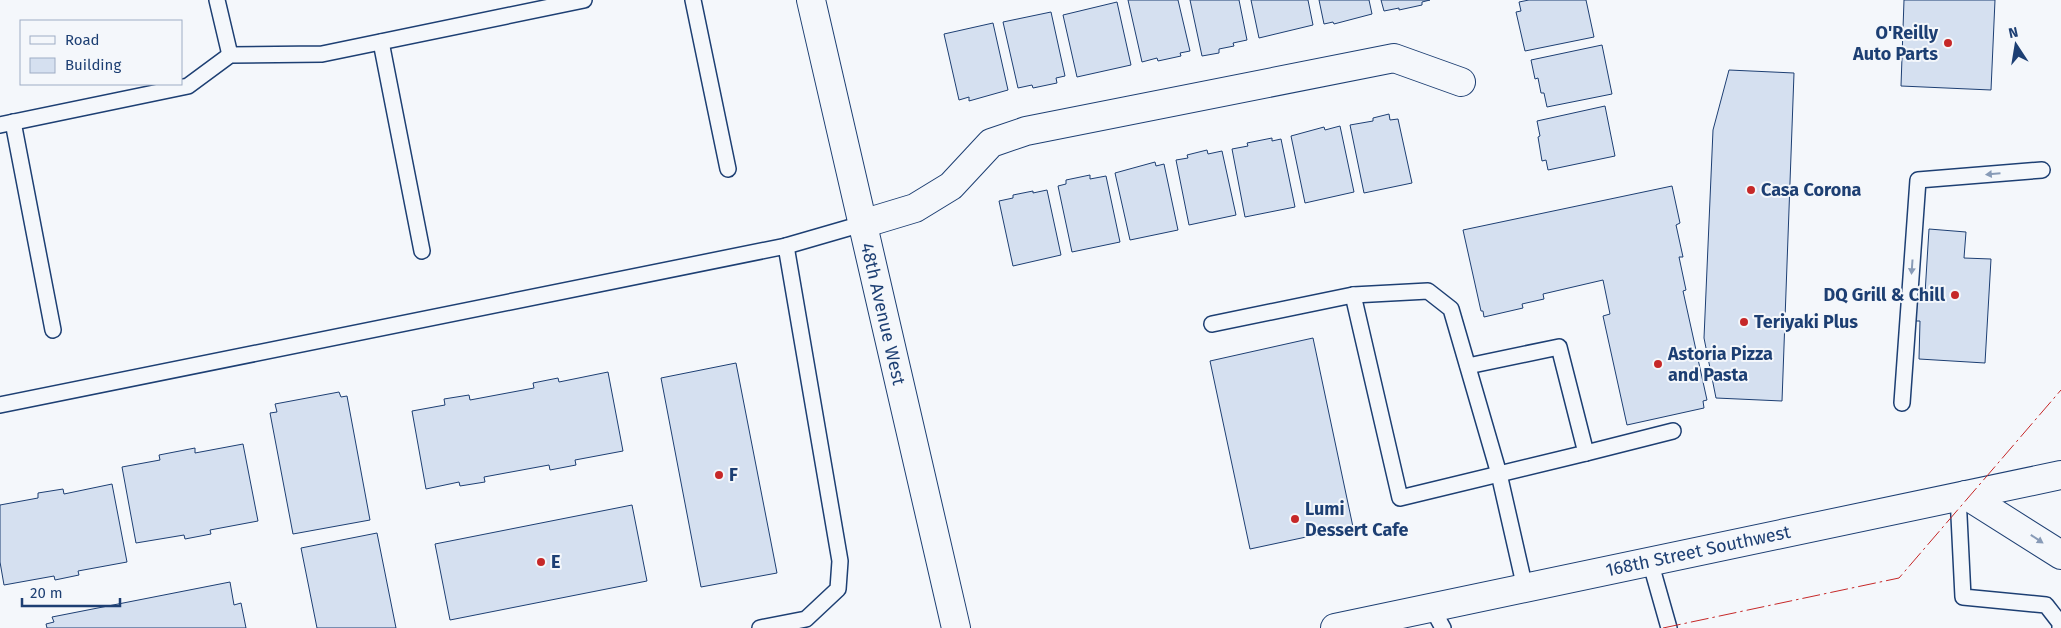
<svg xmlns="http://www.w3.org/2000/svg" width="2061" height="628" viewBox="0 0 2061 628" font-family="'Fira Sans',sans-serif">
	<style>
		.building { fill: #d5e0f0; stroke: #1d3f73 }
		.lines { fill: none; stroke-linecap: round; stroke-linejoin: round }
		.service-casing { stroke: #1d3f73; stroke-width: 18 }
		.minor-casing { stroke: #1d3f73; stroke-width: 30 }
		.tertiary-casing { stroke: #1d3f73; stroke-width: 30 }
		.secondary-casing { stroke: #1d3f73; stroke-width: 30 }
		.trunk-casing { stroke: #1d3f73; stroke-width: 30 }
		.service { stroke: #f4f7fb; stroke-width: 15 }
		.minor { stroke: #f4f7fb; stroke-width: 28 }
		.tertiary { stroke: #f4f7fb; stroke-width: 28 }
		.secondary { stroke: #f4f7fb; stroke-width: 28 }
		.trunk { stroke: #f4f7fb; stroke-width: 28 }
		.power { stroke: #c62828; stroke-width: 1; stroke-dasharray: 18 4 2.5 4; stroke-linecap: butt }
		.oneway { fill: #889bb7 }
		.poi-dot { fill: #c62828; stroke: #f4f7fb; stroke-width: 2 }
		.labels { text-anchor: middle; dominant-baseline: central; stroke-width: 4; stroke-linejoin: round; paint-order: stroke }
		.poi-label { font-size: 18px; font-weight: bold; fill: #1d3f73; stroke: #f4f7fb; text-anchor: start }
		.street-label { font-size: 18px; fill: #1d3f73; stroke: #f4f7fb }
	</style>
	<rect width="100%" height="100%" fill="#f4f7fb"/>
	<!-- building -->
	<g class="building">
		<path d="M 1128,0 L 1178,0 L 1190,51 L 1180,53 L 1181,56 L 1158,61 L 1157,58 L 1142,62 Z"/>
		<path d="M 1190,0 L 1239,0 L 1247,40 L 1233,43 L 1234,46 L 1219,49 L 1219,53 L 1202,56 Z"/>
		<path d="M 1251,0 L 1308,0 L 1313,25 L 1259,38 Z"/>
		<path d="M 1319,0 L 1369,0 L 1372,14 L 1334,24 L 1333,22 L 1324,24 Z"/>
		<path d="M 1381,0 L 1430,0 L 1422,2 L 1422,5 L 1399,10 L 1399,8 L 1384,11 Z"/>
		<path d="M 1529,0 L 1586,0 L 1594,37 L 1525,51 L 1516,12 L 1521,11 L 1519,2 Z"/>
		<path d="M 1904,0 L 1995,0 L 1991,90 L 1901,86 Z"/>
		<path d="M 1117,2 L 1131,65 L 1077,77 L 1063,15 Z"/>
		<path d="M 1051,12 L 1065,76 L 1056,78 L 1057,83 L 1033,88 L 1032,85 L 1018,88 L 1003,22 Z"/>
		<path d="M 993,23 L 1008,90 L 969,101 L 969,97 L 959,100 L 944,34 Z"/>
		<path d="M 1602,45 L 1612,94 L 1547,107 L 1544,93 L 1541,93 L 1538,78 L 1535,79 L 1531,60 Z"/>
		<path d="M 1729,70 L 1794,73 L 1782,401 L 1716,398 L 1704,338 L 1713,130 Z"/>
		<path d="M 1605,106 L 1615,156 L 1548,170 L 1546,160 L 1542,161 L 1538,137 L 1540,136 L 1537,121 Z"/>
		<path d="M 1389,114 L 1390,120 L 1398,119 L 1412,183 L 1364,193 L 1350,125 L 1373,121 L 1373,118 Z"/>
		<path d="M 1340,126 L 1354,192 L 1305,203 L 1291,136 L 1324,127 L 1325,130 Z"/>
		<path d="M 1272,138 L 1272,141 L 1281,139 L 1295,207 L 1245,217 L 1232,149 L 1248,146 L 1247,143 Z"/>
		<path d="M 1207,150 L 1208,154 L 1222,151 L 1236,215 L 1189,225 L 1176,160 L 1188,158 L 1187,155 Z"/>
		<path d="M 1155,162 L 1156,166 L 1164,164 L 1178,230 L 1130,240 L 1115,173 Z"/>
		<path d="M 1090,175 L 1090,179 L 1106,176 L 1120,242 L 1072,252 L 1058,186 L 1066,184 L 1066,180 Z"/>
		<path d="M 1672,186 L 1680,223 L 1676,225 L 1683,257 L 1679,257 L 1686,290 L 1683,291 L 1707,400 L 1703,401 L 1704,408 L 1627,425 L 1603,316 L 1610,314 L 1603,280 L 1543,294 L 1544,299 L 1522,304 L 1523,308 L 1484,317 L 1483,311 L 1481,311 L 1463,230 Z"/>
		<path d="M 1047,190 L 1061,255 L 1013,266 L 999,201 L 1013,198 L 1013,195 L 1033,191 L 1033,193 Z"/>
		<path d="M 1929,229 L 1966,232 L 1964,258 L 1991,259 L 1985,363 L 1919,359 L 1920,321 L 1915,321 L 1916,297 L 1925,294 Z"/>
		<path d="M 1313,338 L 1353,527 L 1250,549 L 1210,361 Z"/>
		<path d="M 736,363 L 777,573 L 701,587 L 661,378 Z"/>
		<path d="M 608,372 L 623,451 L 575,460 L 576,465 L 550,470 L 549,465 L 484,477 L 485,482 L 460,486 L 459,482 L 426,489 L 412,411 L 445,405 L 444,399 L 469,395 L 470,400 L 534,388 L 533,383 L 558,378 L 559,382 Z"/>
		<path d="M 339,392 L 341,397 L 347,396 L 370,520 L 293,534 L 270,413 L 277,412 L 275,404 Z"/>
		<path d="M 243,444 L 258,521 L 210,530 L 211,534 L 185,539 L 184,535 L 136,543 L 122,467 L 160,460 L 159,455 L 195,448 L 195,453 Z"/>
		<path d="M 112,484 L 127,562 L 78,571 L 79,575 L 55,580 L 54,576 L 4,585 L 0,562 L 0,505 L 38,498 L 38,493 L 63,489 L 64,494 Z"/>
		<path d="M 632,505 L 647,581 L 450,620 L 435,544 Z"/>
		<path d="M 377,533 L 396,628 L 317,628 L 301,548 Z"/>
		<path d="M 230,582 L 234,605 L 241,603 L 246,628 L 47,628 L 46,624 L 54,622 L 52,617 Z"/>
	</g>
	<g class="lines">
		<!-- service casing -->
		<g class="service-casing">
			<g id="service">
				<path d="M 217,0 L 230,55"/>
				<path d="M 693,0 L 728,169"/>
				<path d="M 381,42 L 422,251"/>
				<path d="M 13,122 L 53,330"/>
				<path d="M 0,125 L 188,86 L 230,55 L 322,54 L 584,0"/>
				<path d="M 786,246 L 862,224"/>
				<path d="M 1353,295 L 1400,498 L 1586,453 L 1559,347 L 1468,366"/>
				<path d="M 1212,324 L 1353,295 L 1428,291 L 1451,309 L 1499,474 L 1525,588"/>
				<path d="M 1902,403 L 1918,180 L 2042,170"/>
				<path d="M 0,405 L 786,246 L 840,561 L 838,589 L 806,619 L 760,628"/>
				<path d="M 1586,453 L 1673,431"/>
				<path d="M 1958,496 L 1963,597 L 2046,605 L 2060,623 L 2060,628"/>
				<path d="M 1650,561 L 1669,628"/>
				<path d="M 1432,608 L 1443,628"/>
			</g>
		</g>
		<!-- minor casing -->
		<g class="minor-casing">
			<path id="minor" d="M 862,224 L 915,208 L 951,186 L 991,143 L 1026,131 L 1394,58 L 1461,82"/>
		</g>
		<!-- tertiary casing -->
		<g class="tertiary-casing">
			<path id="tertiary" d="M 811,0 L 956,628"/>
		</g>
		<!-- secondary casing -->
		<g class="secondary-casing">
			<path id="secondary" d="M 1335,628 L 2061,475"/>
		</g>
		<!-- trunk casing -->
		<g class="trunk-casing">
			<path id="trunk" d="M 1966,495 L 2061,555"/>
		</g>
		<!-- service -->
		<use href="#service" class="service"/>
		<!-- minor -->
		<use href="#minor" class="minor"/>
		<!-- tertiary -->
		<use href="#tertiary" class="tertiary"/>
		<!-- secondary -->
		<use href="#secondary" class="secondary"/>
		<!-- trunk -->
		<use href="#trunk" class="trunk"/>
		<!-- power -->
		<path class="power" d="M 1663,628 L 1899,578 L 2061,390"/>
	</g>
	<!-- one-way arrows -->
	<defs><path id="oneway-solid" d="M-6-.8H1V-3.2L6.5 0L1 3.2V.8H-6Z" transform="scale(1.25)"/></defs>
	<g class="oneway">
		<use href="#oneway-solid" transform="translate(1993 174) rotate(175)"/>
		<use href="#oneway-solid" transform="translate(1912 267) rotate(94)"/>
		<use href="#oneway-solid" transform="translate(2037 539) rotate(34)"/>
	</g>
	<!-- markers -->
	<g class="poi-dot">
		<circle cx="1948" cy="43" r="5"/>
		<circle cx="1751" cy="190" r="5"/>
		<circle cx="1955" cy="295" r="5"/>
		<circle cx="1744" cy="322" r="5"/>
		<circle cx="1658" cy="364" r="5"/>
		<circle cx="719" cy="475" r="5"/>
		<circle cx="1295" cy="519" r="5"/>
		<circle cx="541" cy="562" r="5"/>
	</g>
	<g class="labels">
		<!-- poi labels -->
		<g class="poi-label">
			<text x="1938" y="33" text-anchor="end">O'Reilly<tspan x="1938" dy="21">Auto Parts</tspan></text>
			<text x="1761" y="190">Casa Corona</text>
			<text x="1945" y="295" text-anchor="end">DQ Grill &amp; Chill</text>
			<text x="1754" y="322">Teriyaki Plus</text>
			<text x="1668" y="354">Astoria Pizza<tspan x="1668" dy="21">and Pasta</tspan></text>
			<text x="729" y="475">F</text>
			<text x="1305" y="509">Lumi<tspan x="1305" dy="21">Dessert Cafe</tspan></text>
			<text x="551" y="562">E</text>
		</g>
		<!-- street labels -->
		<g class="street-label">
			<text transform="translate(883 314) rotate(77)">48th Avenue West</text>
			<text transform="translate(1698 551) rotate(-12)">168th Street Southwest</text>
		</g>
	</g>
	<!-- legend -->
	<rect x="20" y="20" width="162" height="65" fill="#f4f7fb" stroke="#9eadc5"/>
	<rect x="30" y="36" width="25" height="8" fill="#f4f7fb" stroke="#9eadc5"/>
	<text x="65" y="45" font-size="15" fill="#1d3f73">Road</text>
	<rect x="30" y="58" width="25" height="15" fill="#d5e0f0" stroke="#9eadc5"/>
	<text x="65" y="70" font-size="15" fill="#1d3f73">Building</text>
	<!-- north arrow -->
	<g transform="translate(2016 45) rotate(348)" stroke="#f4f7fb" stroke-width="4" paint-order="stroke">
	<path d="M0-4L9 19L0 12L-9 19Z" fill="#1d3f73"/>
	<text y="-8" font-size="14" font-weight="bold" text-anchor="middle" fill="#1d3f73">N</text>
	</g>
	<!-- scale -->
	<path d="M22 598v8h98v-8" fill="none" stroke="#1d3f73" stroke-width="2.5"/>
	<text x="30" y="598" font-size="15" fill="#1d3f73" stroke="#f4f7fb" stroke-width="4" paint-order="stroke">20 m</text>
</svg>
